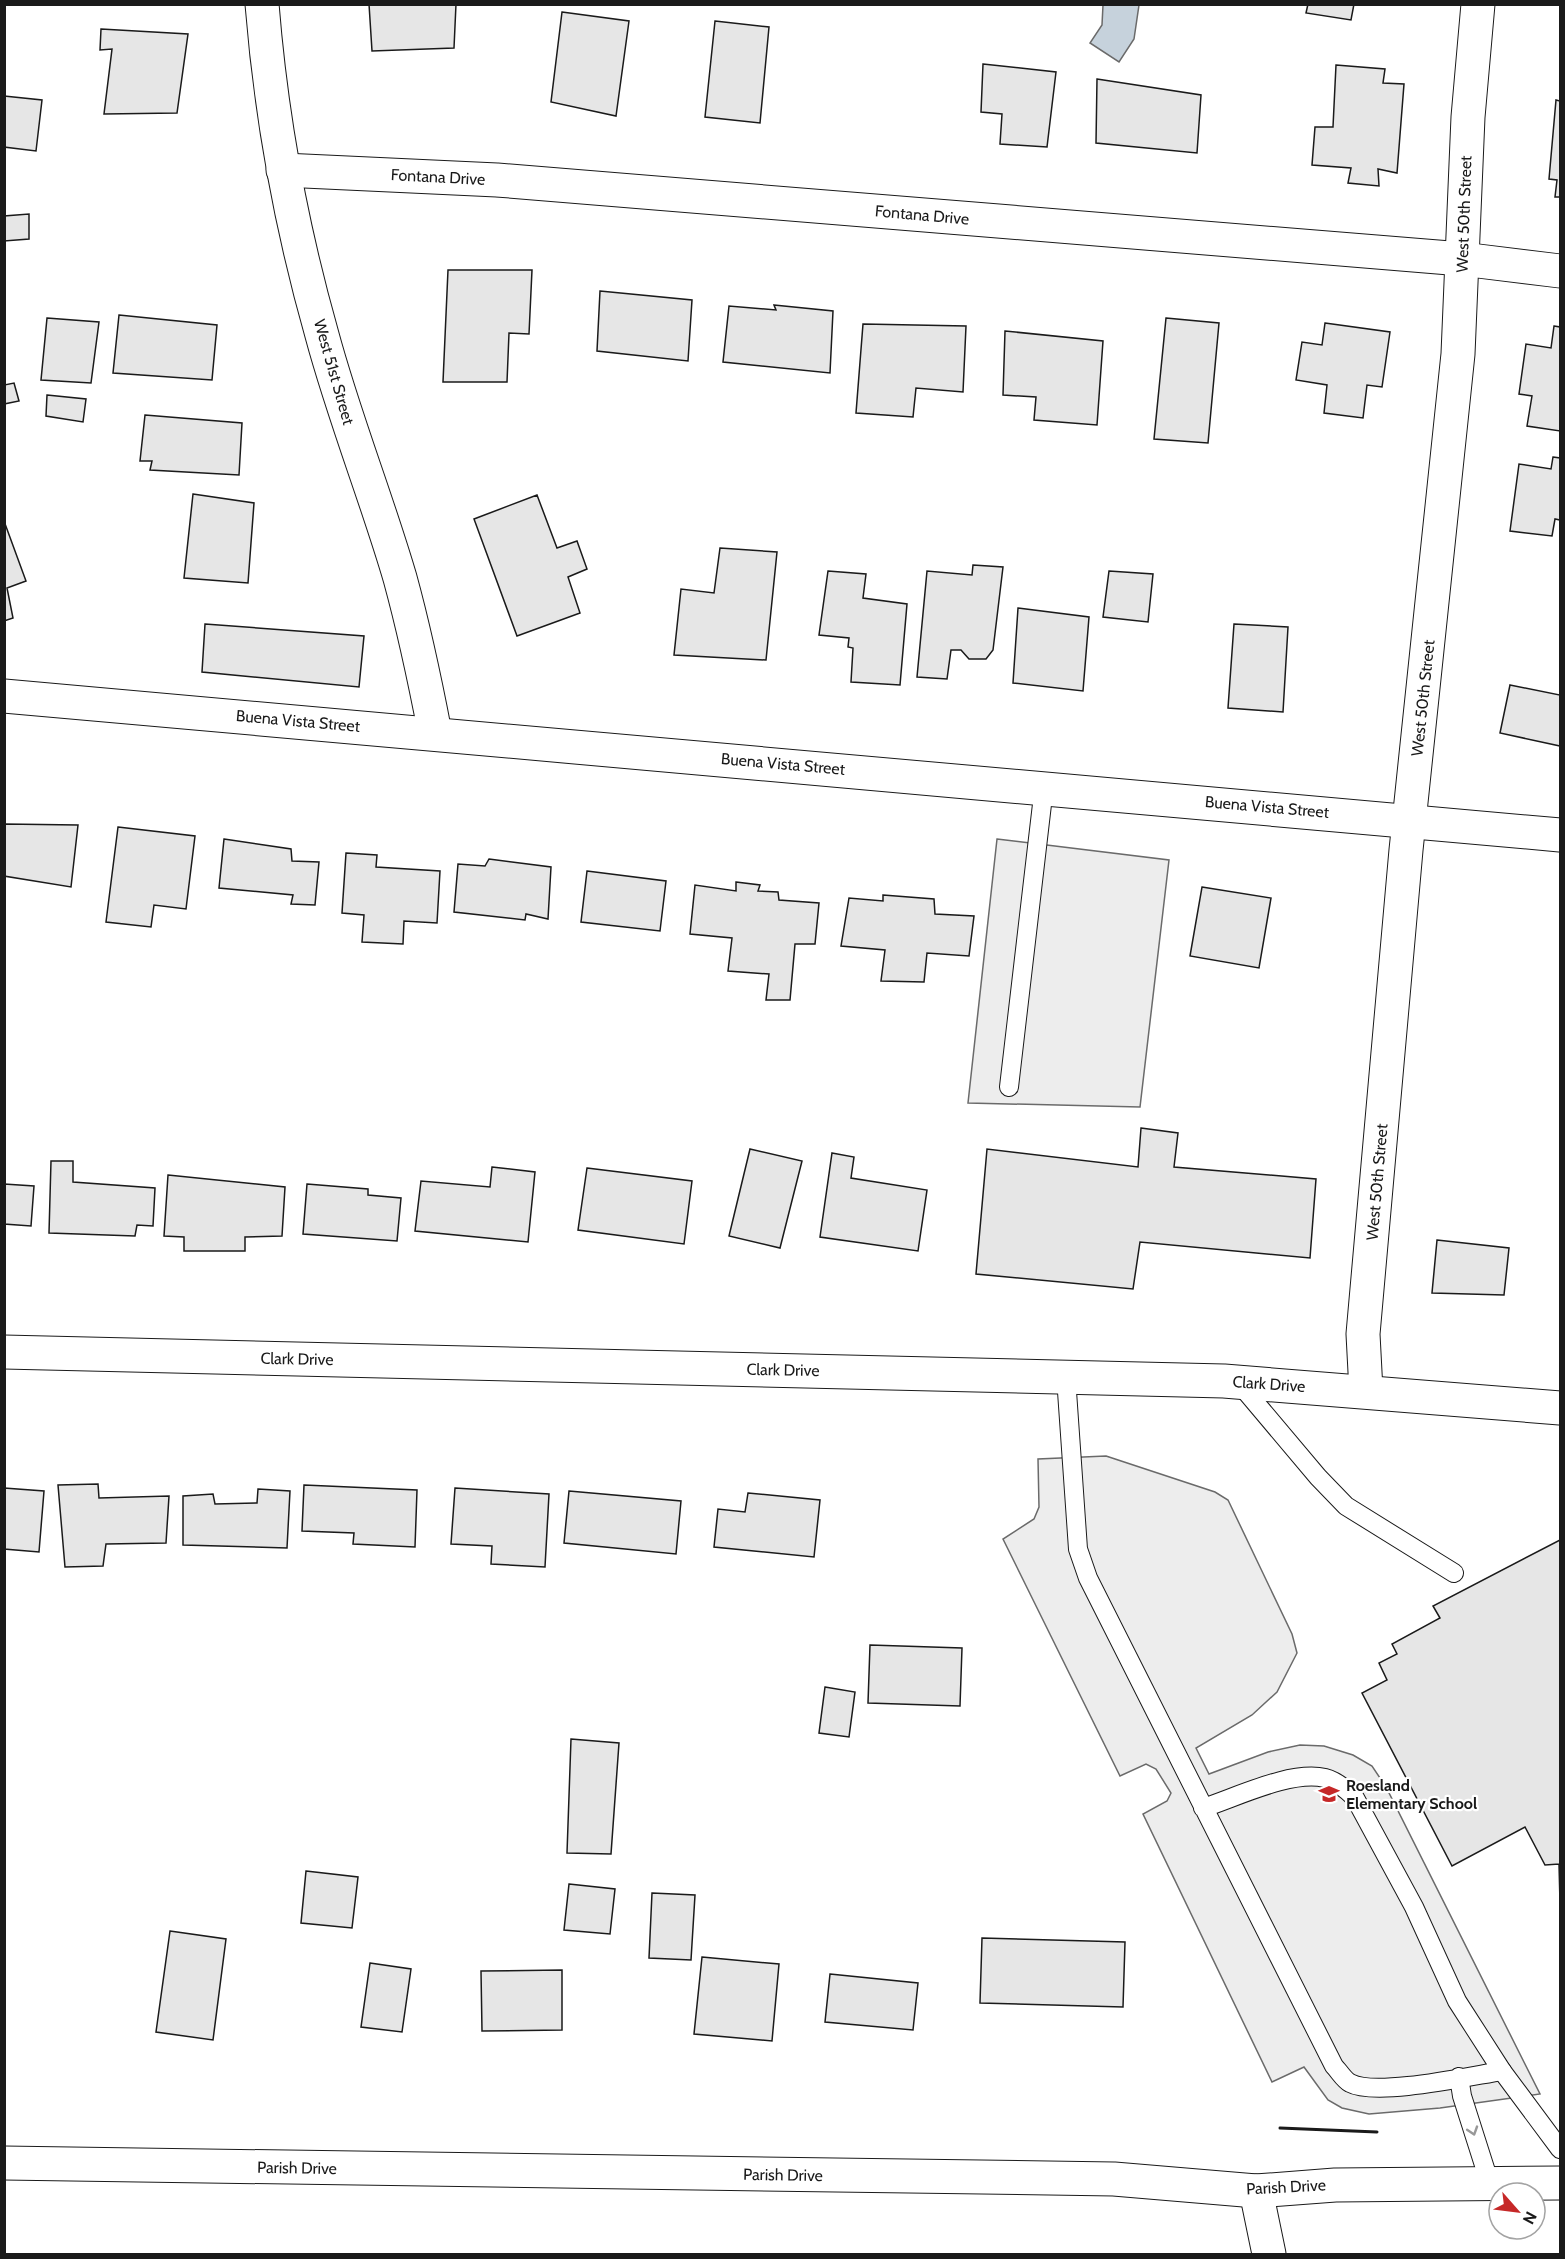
<svg xmlns="http://www.w3.org/2000/svg" width="1565" height="2259" viewBox="0 0 1565 2259" font-family="Cabin,sans-serif">
	<style>
		.parking { fill: #ededed; stroke: #6a6a6a; stroke-width: 1.5 }
		.water { fill: #c6d2dc; stroke: #6a6a6a; stroke-width: 1.5 }
		.building { fill: #e6e6e6; stroke: #1a1a1a; stroke-width: 1.5 }
		.lines { fill: none; stroke-linecap: round; stroke-linejoin: round }
		.lane-casing { stroke: #1a1a1a; stroke-width: 20 }
		.street-casing { stroke: #1a1a1a; stroke-width: 35 }
		.lane { stroke: #fff; stroke-width: 18 }
		.street { stroke: #fff; stroke-width: 33 }
		.wall { stroke: #1a1a1a; stroke-width: 3 }
		.oneway { stroke: #989898 }
		.labels { text-anchor: middle; dominant-baseline: central; stroke-width: 4.5; stroke-linejoin: round; paint-order: stroke }
		.street-label { font-size: 16px; fill: #1a1a1a; stroke: #fff }
		.poi-label { font-size: 16px; font-weight: bold; fill: #1a1a1a; stroke: #fff; text-anchor: start }
	</style>
	<rect width="100%" height="100%" fill="#fff"/>
	<!-- parking -->
	<g class="parking">
		<path d="M 997,839 L 1169,860 L 1140,1107 L 968,1103 Z"/>
		<path d="M 1106,1456 L 1215,1492 L 1228,1500 L 1292,1634 L 1297,1653 L 1277,1692 L 1252,1715 L 1196,1748 L 1209,1774 L 1268,1752 L 1300,1745 L 1324,1746 L 1353,1755 L 1372,1766 L 1386,1787 L 1540,2094 L 1440,2108 L 1369,2114 L 1342,2108 L 1328,2100 L 1304,2067 L 1272,2082 L 1143,1814 L 1167,1801 L 1171,1793 L 1156,1769 L 1146,1764 L 1120,1776 L 1003,1539 L 1034,1519 L 1039,1507 L 1038,1459 Z"/>
	</g>
	<!-- water -->
	<path class="water" d="M 1103,5 L 1139,5 L 1134,39 L 1119,62 L 1090,43 L 1102,25 Z"/>
	<!-- building -->
	<g class="building">
		<path d="M 369,4 L 456,4 L 454,48 L 372,51 Z"/>
		<path d="M 1308,4 L 1354,4 L 1351,20 L 1306,13 Z"/>
		<path d="M 562,12 L 629,21 L 616,116 L 551,102 Z"/>
		<path d="M 715,21 L 769,27 L 760,123 L 705,117 Z"/>
		<path d="M 101,29 L 188,34 L 177,113 L 104,114 L 112,49 L 100,50 Z"/>
		<path d="M 983,64 L 1056,72 L 1047,147 L 1000,144 L 1002,114 L 981,112 Z"/>
		<path d="M 1336,65 L 1385,69 L 1383,83 L 1404,84 L 1397,173 L 1378,169 L 1379,186 L 1348,183 L 1351,168 L 1312,165 L 1315,127 L 1333,127 Z"/>
		<path d="M 1097,79 L 1201,95 L 1197,153 L 1096,143 Z"/>
		<path d="M 4,96 L 42,100 L 36,151 L 4,147 Z"/>
		<path d="M 1556,100 L 1560,101 L 1560,197 L 1555,197 L 1557,180 L 1549,179 Z"/>
		<path d="M 29,214 L 29,239 L 4,241 L 4,216 Z"/>
		<path d="M 448,270 L 532,270 L 529,334 L 509,333 L 507,382 L 443,382 Z"/>
		<path d="M 600,291 L 692,300 L 688,361 L 597,351 Z"/>
		<path d="M 774,305 L 833,311 L 830,373 L 723,362 L 729,306 L 776,310 Z"/>
		<path d="M 119,315 L 217,325 L 212,380 L 113,373 Z"/>
		<path d="M 47,318 L 99,322 L 91,383 L 41,380 Z"/>
		<path d="M 1166,318 L 1219,323 L 1208,443 L 1154,439 Z"/>
		<path d="M 1325,323 L 1390,332 L 1382,387 L 1367,385 L 1363,418 L 1324,413 L 1327,385 L 1296,380 L 1302,342 L 1322,345 Z"/>
		<path d="M 863,324 L 966,326 L 963,392 L 916,388 L 913,417 L 856,413 Z"/>
		<path d="M 1554,326 L 1560,327 L 1560,431 L 1527,426 L 1532,396 L 1519,394 L 1526,344 L 1551,348 Z"/>
		<path d="M 1005,331 L 1103,341 L 1097,425 L 1034,420 L 1036,397 L 1003,395 Z"/>
		<path d="M 14,383 L 19,401 L 4,404 L 4,385 Z"/>
		<path d="M 47,395 L 86,399 L 83,422 L 46,416 Z"/>
		<path d="M 145,415 L 242,423 L 239,475 L 150,470 L 152,461 L 140,461 Z"/>
		<path d="M 1553,457 L 1560,458 L 1560,520 L 1555,519 L 1552,536 L 1510,531 L 1519,464 L 1551,469 Z"/>
		<path d="M 193,494 L 254,503 L 248,583 L 184,578 Z"/>
		<path d="M 537,495 L 557,548 L 577,541 L 587,569 L 568,577 L 580,613 L 517,636 L 474,519 Z"/>
		<path d="M 4,521 L 26,581 L 7,588 L 13,618 L 4,621 Z"/>
		<path d="M 720,548 L 777,552 L 766,660 L 674,655 L 681,589 L 714,593 Z"/>
		<path d="M 973,565 L 1003,567 L 993,650 L 986,659 L 969,659 L 961,650 L 951,650 L 947,679 L 917,677 L 927,571 L 972,575 Z"/>
		<path d="M 828,571 L 866,574 L 863,598 L 907,604 L 900,685 L 851,682 L 853,648 L 848,647 L 849,638 L 819,635 Z"/>
		<path d="M 1109,571 L 1153,574 L 1148,622 L 1103,617 Z"/>
		<path d="M 1018,608 L 1089,617 L 1083,691 L 1013,683 Z"/>
		<path d="M 205,624 L 364,636 L 359,687 L 202,672 Z"/>
		<path d="M 1234,624 L 1288,627 L 1283,712 L 1228,708 Z"/>
		<path d="M 1510,685 L 1560,695 L 1560,746 L 1500,733 Z"/>
		<path d="M 4,824 L 78,825 L 71,887 L 4,876 Z"/>
		<path d="M 118,827 L 195,836 L 186,909 L 154,905 L 151,927 L 106,922 Z"/>
		<path d="M 224,839 L 291,849 L 292,861 L 319,862 L 315,905 L 291,904 L 293,895 L 219,888 Z"/>
		<path d="M 346,853 L 377,855 L 376,867 L 440,871 L 437,923 L 404,921 L 403,944 L 362,942 L 364,915 L 342,913 Z"/>
		<path d="M 489,859 L 551,867 L 548,919 L 526,914 L 525,920 L 454,912 L 458,864 L 485,866 Z"/>
		<path d="M 587,871 L 666,881 L 660,931 L 581,922 Z"/>
		<path d="M 736,882 L 760,885 L 758,891 L 778,892 L 779,900 L 819,903 L 815,944 L 795,944 L 790,1000 L 766,1000 L 769,974 L 728,971 L 732,938 L 690,934 L 695,885 L 736,891 Z"/>
		<path d="M 1202,887 L 1271,898 L 1259,968 L 1190,956 Z"/>
		<path d="M 883,895 L 934,899 L 935,914 L 974,916 L 969,956 L 927,953 L 924,982 L 881,981 L 885,950 L 841,946 L 849,898 L 883,901 Z"/>
		<path d="M 1141,1128 L 1178,1133 L 1174,1167 L 1316,1179 L 1310,1258 L 1140,1242 L 1133,1289 L 976,1274 L 987,1149 L 1138,1167 Z"/>
		<path d="M 750,1149 L 802,1161 L 780,1248 L 729,1236 Z"/>
		<path d="M 832,1153 L 854,1157 L 851,1178 L 927,1190 L 918,1251 L 820,1237 Z"/>
		<path d="M 51,1161 L 73,1161 L 73,1182 L 155,1188 L 153,1226 L 137,1225 L 135,1236 L 49,1233 Z"/>
		<path d="M 492,1167 L 535,1172 L 528,1242 L 415,1231 L 421,1181 L 490,1187 Z"/>
		<path d="M 587,1168 L 692,1181 L 684,1244 L 578,1230 Z"/>
		<path d="M 168,1175 L 285,1187 L 282,1236 L 245,1237 L 245,1251 L 184,1251 L 184,1237 L 164,1236 Z"/>
		<path d="M 4,1184 L 34,1186 L 31,1226 L 4,1224 Z"/>
		<path d="M 307,1184 L 368,1189 L 368,1195 L 401,1198 L 397,1241 L 303,1234 Z"/>
		<path d="M 1437,1240 L 1509,1248 L 1504,1295 L 1432,1293 Z"/>
		<path d="M 98,1484 L 99,1498 L 169,1496 L 166,1543 L 106,1544 L 103,1566 L 65,1567 L 58,1485 Z"/>
		<path d="M 304,1485 L 417,1490 L 415,1547 L 353,1544 L 354,1533 L 302,1531 Z"/>
		<path d="M 4,1488 L 44,1491 L 39,1552 L 4,1549 Z"/>
		<path d="M 455,1488 L 549,1494 L 545,1567 L 491,1564 L 492,1546 L 451,1544 Z"/>
		<path d="M 258,1489 L 290,1491 L 287,1548 L 183,1545 L 183,1496 L 213,1494 L 215,1504 L 257,1503 Z"/>
		<path d="M 569,1491 L 681,1501 L 676,1554 L 564,1543 Z"/>
		<path d="M 748,1493 L 820,1500 L 814,1557 L 714,1547 L 718,1509 L 745,1512 Z"/>
		<path d="M 1560,1540 L 1560,1903 L 1559,1864 L 1545,1865 L 1525,1827 L 1452,1866 L 1362,1693 L 1387,1680 L 1379,1663 L 1397,1654 L 1392,1644 L 1440,1618 L 1433,1606 Z"/>
		<path d="M 870,1645 L 962,1648 L 960,1706 L 868,1703 Z"/>
		<path d="M 825,1687 L 855,1692 L 849,1737 L 819,1733 Z"/>
		<path d="M 571,1739 L 619,1743 L 611,1854 L 567,1853 Z"/>
		<path d="M 306,1871 L 358,1877 L 352,1928 L 301,1923 Z"/>
		<path d="M 569,1884 L 615,1889 L 610,1934 L 564,1930 Z"/>
		<path d="M 652,1893 L 695,1895 L 691,1960 L 649,1958 Z"/>
		<path d="M 170,1931 L 226,1939 L 213,2040 L 156,2032 Z"/>
		<path d="M 982,1938 L 1125,1942 L 1123,2007 L 980,2003 Z"/>
		<path d="M 702,1957 L 779,1964 L 772,2041 L 694,2034 Z"/>
		<path d="M 370,1963 L 411,1969 L 402,2032 L 361,2027 Z"/>
		<path d="M 562,1970 L 562,2030 L 482,2031 L 481,1971 Z"/>
		<path d="M 830,1974 L 918,1983 L 913,2030 L 825,2022 Z"/>
	</g>
	<g class="lines">
		<!-- lane casing -->
		<g class="lane-casing">
			<g id="lane">
				<path d="M 1009,1087 L 1044,787"/>
				<path d="M 1066,1377 L 1078,1549 L 1088,1578 L 1334,2066 C 1339,2071 1344,2080 1350,2083 C 1376,2097 1470,2076 1502,2071 L 1457,2001 L 1414,1907 L 1355,1798 C 1347,1790 1337,1781 1325,1778 C 1291,1770 1237,1797 1203,1808"/>
				<path d="M 1238,1382 L 1318,1477 L 1346,1506 L 1454,1573"/>
				<path d="M 1502,2071 L 1560,2149"/>
				<path d="M 1459,2077 L 1462,2096 L 1490,2184"/>
			</g>
		</g>
		<!-- street casing -->
		<g class="street-casing">
			<g id="street">
				<path d="M 262,4 C 271,117 291,226 322,335 C 344,417 376,496 400,578 C 414,629 425,681 435,733"/>
				<path d="M 283,170 L 497,180 L 1462,259 L 1560,271"/>
				<path d="M 4,696 L 1560,835"/>
				<path d="M 4,1352 L 1224,1381 L 1560,1408"/>
				<path d="M 1366,1391 L 1363,1334 L 1406,850 L 1458,354 L 1468,117 L 1478,4"/>
				<path d="M 4,2163 L 1114,2179 L 1256,2191 L 1335,2185 L 1560,2183"/>
				<path d="M 1256,2191 L 1269,2254"/>
			</g>
		</g>
		<!-- lane -->
		<use href="#lane" class="lane"/>
		<!-- street -->
		<use href="#street" class="street"/>
		<!-- wall -->
		<path class="wall" d="M 1280,2128 L 1377,2132"/>
	</g>
	<!-- one-way arrows -->
	<defs><path id="oneway-chevron" d="M-2-3.5L2.5 0L-2 3.5" fill="none" stroke-width="1.6" stroke-linecap="round" stroke-linejoin="round" transform="scale(1.5)"/></defs>
	<use class="oneway" href="#oneway-chevron" transform="translate(1473 2131) rotate(72)"/>
	<!-- icons -->
	<defs>
		<g id="school-bare" transform="scale(1.62)"><path d="M0-5L7-2L0 1L-7-2ZM-4 1L0 2.5L4 1V4Q0 6-4 4Z" fill="#c62828" stroke="#fff" stroke-width="2.5" paint-order="stroke"/></g>
	</defs>
	<g fill-rule="evenodd">
		<use href="#school-bare" x="1329" y="1794"/>
	</g>
	<g class="labels">
		<!-- street labels -->
		<g class="street-label">
			<text transform="translate(438 177) rotate(3)">Fontana Drive</text>
			<text transform="translate(1464 214) rotate(-88)">West 50th Street</text>
			<text transform="translate(922 215) rotate(5)">Fontana Drive</text>
			<text transform="translate(334 372) rotate(74)">West 51st Street</text>
			<text transform="translate(1423 698) rotate(-84)">West 50th Street</text>
			<text transform="translate(298 721) rotate(5)">Buena Vista Street</text>
			<text transform="translate(783 764) rotate(5)">Buena Vista Street</text>
			<text transform="translate(1267 807) rotate(5)">Buena Vista Street</text>
			<text transform="translate(1377 1182) rotate(-85)">West 50th Street</text>
			<text transform="translate(297 1359) rotate(1)">Clark Drive</text>
			<text transform="translate(783 1370) rotate(1)">Clark Drive</text>
			<text transform="translate(1269 1384) rotate(4)">Clark Drive</text>
			<text transform="translate(297 2168) rotate(1)">Parish Drive</text>
			<text transform="translate(783 2175) rotate(1)">Parish Drive</text>
			<text transform="translate(1286 2187) rotate(-3)">Parish Drive</text>
		</g>
		<!-- poi labels -->
		<g class="poi-label">
			<text x="1346" y="1785">Roesland<tspan x="1346" dy="18">Elementary School</tspan></text>
		</g>
	</g>
	<!-- border -->
	<rect width="1565" height="2259" fill="none" stroke="#1a1a1a" stroke-width="12"/>
	<!-- north arrow -->
	<g transform="translate(1517 2211) rotate(118)"><circle r="28" fill="#ffffff" stroke="#a3a3a3" stroke-width="1.5"/>
	<path d="M0-4.5L10 22L0 15L-10 22Z" fill="#c62828"/>
	<text y="-9" font-size="16" font-weight="bold" text-anchor="middle" fill="#1a1a1a">N</text>
	</g>
</svg>
